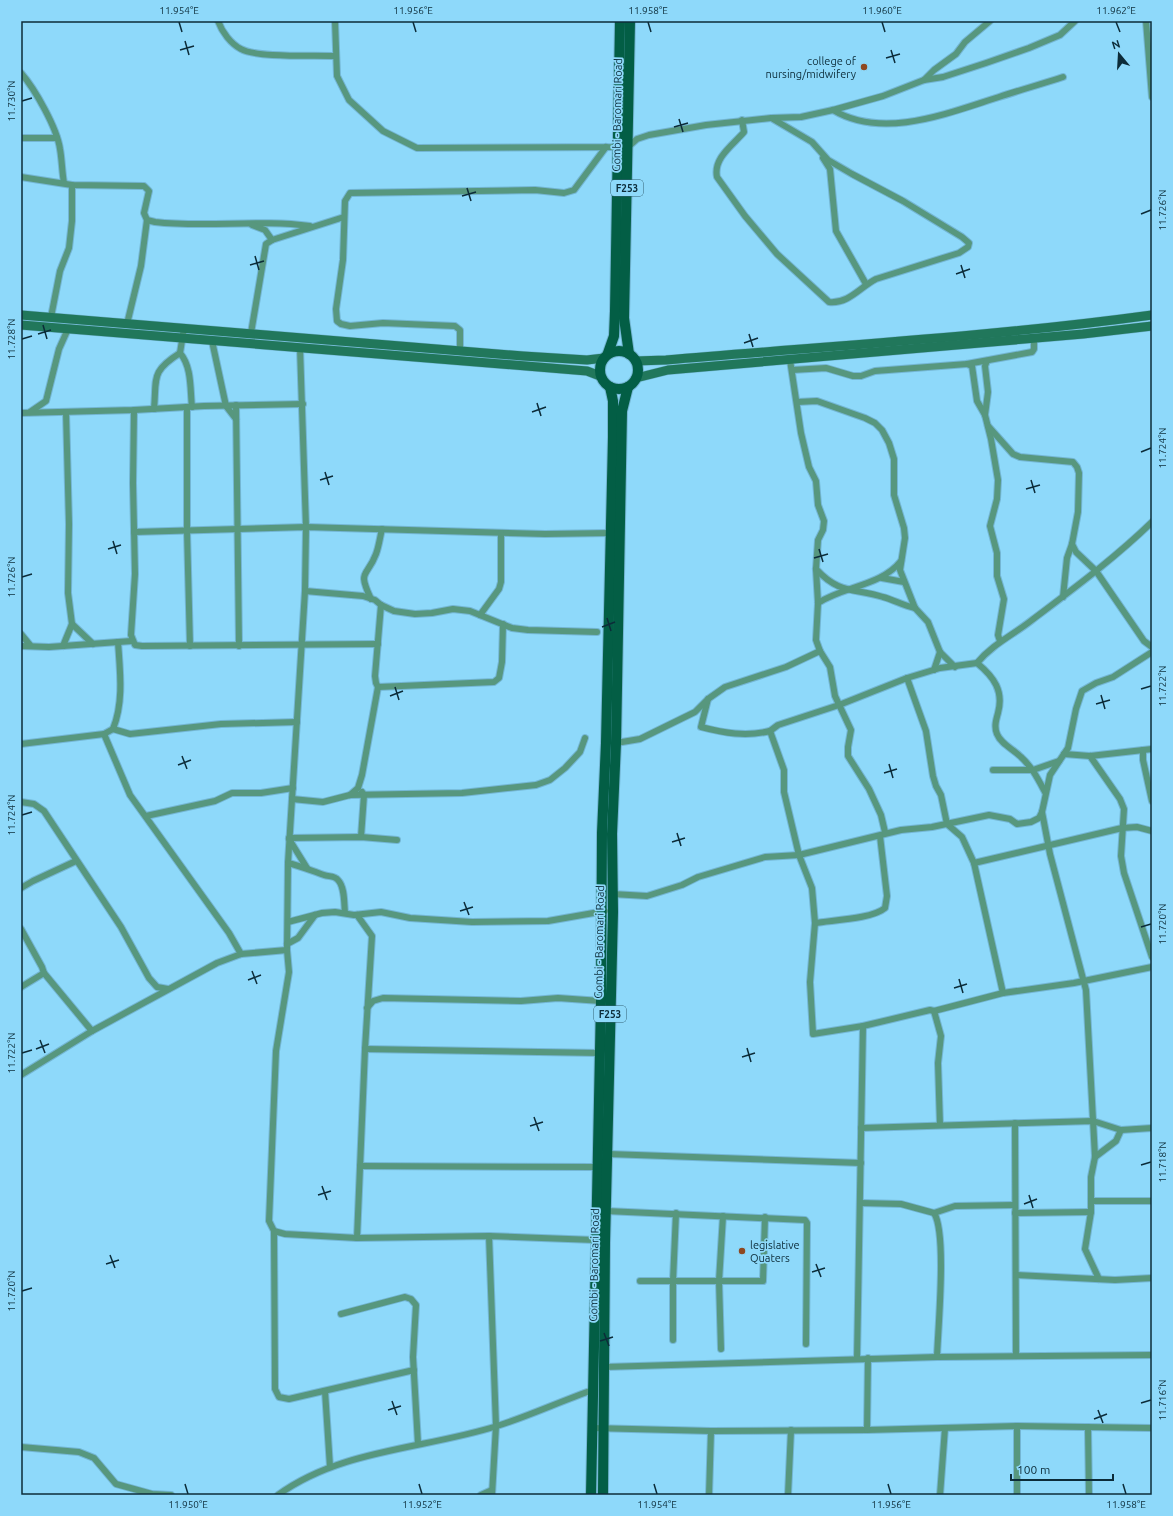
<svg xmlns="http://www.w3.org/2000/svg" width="1173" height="1516" viewBox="0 0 1173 1516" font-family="Ubuntu,sans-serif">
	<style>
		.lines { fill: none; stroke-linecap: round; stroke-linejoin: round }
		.minor-casing { stroke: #74b6d3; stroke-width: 8 }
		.secondary-casing { stroke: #74b6d3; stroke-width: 10 }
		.primary-casing { stroke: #74b6d3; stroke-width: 12 }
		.minor { stroke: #57977e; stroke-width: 6 }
		.secondary { stroke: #21775b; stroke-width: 9 }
		.primary { stroke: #035e45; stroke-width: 10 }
		.ticks { fill: none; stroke: #0c2c39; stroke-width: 1.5 }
		.poi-dot { fill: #8e4821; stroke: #8ed9fa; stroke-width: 1.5 }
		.labels { text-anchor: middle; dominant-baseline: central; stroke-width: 3.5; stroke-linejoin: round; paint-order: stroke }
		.shield { fill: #8ed9fa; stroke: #336073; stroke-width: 1 }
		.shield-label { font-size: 10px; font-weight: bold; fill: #0c2c39 }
		.poi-label { font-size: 11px; fill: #0c2c39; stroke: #8ed9fa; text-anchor: end }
		.street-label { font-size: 11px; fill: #0c2c39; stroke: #8ed9fa }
		.neatline { fill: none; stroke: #0c2c39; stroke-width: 1.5 }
		.ticks-label { font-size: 10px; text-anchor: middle; fill: #0c2c39 }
	</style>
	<rect width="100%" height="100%" fill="#8ed9fa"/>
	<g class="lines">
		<!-- minor casing -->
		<g class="minor-casing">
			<g id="minor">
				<path d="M 218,21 C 222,32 231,44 241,49 C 257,58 315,55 336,56"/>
				<path d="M 335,21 L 337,76 L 349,100 L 383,131 L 417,148 L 628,147 L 637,139 L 649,135 L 706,125 L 771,118 L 801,117 L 833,110 L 883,96 L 924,80 L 943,77 L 986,63 L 1029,48 L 1060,35 L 1075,21"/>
				<path d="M 1146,21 L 1152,97"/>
				<path d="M 21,73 C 35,89 57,128 60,149 C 62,160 62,172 64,183"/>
				<path d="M 924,80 L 934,70 L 956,54 L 965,42 L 990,21"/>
				<path d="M 833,110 C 883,140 948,113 999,97 C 1020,90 1042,84 1063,77"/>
				<path d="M 742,120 L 744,132 C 733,145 713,158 717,177 L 745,216 L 777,254 L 829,302 C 849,304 860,287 876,279 L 959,253 L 968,247 L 969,243 L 962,237 L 903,201 L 852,174 L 828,160 L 812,142 L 773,119"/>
				<path d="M 21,138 L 57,138"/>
				<path d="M 823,158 L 830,169 L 836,231 L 866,284"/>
				<path d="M 21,177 L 72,185 L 144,186 L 149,191 L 144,213 L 147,220 L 155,222 C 206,228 258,219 310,226"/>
				<path d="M 252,225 L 265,230 L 272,240"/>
				<path d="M 51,317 L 60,271 L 69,248 L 72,221 L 72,185"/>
				<path d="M 127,324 L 141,266 L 147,220"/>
				<path d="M 184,328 L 180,353 C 192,367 190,389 192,407"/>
				<path d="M 251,333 L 266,244 L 272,240 L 344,217"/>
				<path d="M 212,341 L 226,406 L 236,419"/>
				<path d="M 300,348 L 306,527 L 305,591 L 288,863 L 287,950 L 289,972 L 276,1051 L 269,1221 L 274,1231 L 285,1234 L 357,1238 L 489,1236 L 595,1240"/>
				<path d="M 460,350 L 460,330 L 455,326 L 383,323 L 350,326 L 341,324 L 337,321 L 336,309 L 343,260 L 345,201 L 350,193 L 535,190 L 564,193 L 574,190 L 606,147"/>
				<path d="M 790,360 L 801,433 L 809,467 L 816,481 L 818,505 L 824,521 L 823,530 L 818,540 L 816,569 L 818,603 L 816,640 L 820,651 L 830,667 L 835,696 L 851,730 L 848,747 L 848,756 L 869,789 L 881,815 L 885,832"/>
				<path d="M 967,364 L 972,366 L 977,401 L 985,415 L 991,439 L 998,480 L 997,499 L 990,526 L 997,553 L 997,576 L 1004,599 L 998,635 L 1000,641"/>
				<path d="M 792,370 L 826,368 L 853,376 L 861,376 L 875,371 L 967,364 L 1032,352 L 1034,349 L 1034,339"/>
				<path d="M 797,402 L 817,401 L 865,418 L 875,423 L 882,430 L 889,443 L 894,459 L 894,495 L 904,528 L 905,538 L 900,570 L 915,608 L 928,622 L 940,652 L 955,667"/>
				<path d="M 236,405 L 239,646"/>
				<path d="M 187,407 L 187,531 L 190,646"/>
				<path d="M 154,409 C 157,378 150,372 180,353"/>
				<path d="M 134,410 L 133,483 L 135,574 L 131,635 L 135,645 L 142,646 L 378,644"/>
				<path d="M 30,412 L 46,401 L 59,349 L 68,329"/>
				<path d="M 21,413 L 134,410 L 204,406 L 303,404"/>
				<path d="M 985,415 L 988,392 L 985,366 L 987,361"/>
				<path d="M 988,426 L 1013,454 L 1020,457 L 1073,462 L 1077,467 L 1079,473 L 1078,512 L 1072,544 L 1067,558 L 1063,597"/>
				<path d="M 134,532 L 306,527 L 545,534 L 610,533"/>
				<path d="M 1072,544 L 1076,552 L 1096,571 L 1144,641 L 1152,647"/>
				<path d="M 816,569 C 839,594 853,588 883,597 C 894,600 904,606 915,608"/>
				<path d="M 882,578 L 904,582"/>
				<path d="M 305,591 L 363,596 L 375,600 L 381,605 L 394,611 L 415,614 L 432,613 L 453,609 L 470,611 L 512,628 L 528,630 L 597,632"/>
				<path d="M 371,599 C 357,569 367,578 376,554 C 379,546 380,537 382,529"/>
				<path d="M 818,603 C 844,586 881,586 901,561"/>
				<path d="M 381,605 L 375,676 L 376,683 L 378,687 L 494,682 L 499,678 L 502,662 L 503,624"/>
				<path d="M 480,615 L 499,589 L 501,582 L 501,533"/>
				<path d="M 72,624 L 93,644"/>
				<path d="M 21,634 L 30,645"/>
				<path d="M 21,646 L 49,647 L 132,641"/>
				<path d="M 63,646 L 72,624 L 68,593 L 69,524 L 66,412"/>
				<path d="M 977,663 C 994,677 1004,691 998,713 C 996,720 994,727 997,734 C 1001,744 1013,749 1021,757 C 1032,767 1038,779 1045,792"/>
				<path d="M 934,670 L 940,652"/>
				<path d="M 907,678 L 926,731 L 933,776 L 936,786 L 941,795 L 947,824 L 962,837 L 974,863 L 1003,993"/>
				<path d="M 708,699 L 701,727 C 724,733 746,737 770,731 L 784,770 L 784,792 L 799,855 L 812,888 L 815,923 L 810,982 L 813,1034 L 863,1026 L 930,1010 L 934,1011 L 1003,993 L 1074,983 L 1152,967"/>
				<path d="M 113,729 L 130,734 L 221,724 L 297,722"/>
				<path d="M 770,731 L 778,725 L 839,705 L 907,678 L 940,668 L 977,663 C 993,644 1013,635 1032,620 C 1073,589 1115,558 1152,522"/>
				<path d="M 104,734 L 130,795 L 229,933 L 241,954"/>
				<path d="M 616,743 L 640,739 L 695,712 L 708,699 L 725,687 L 786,667 L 820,651"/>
				<path d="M 21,744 L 104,734 L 113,729 C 124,702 120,671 118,642"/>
				<path d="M 1143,750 L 1143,760 L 1152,801"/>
				<path d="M 1064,754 L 1090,756 L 1152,749"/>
				<path d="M 1090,756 L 1120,799 L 1124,809 L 1121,856 L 1124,873 L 1152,957"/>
				<path d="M 993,770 L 1033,770 L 1059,761"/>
				<path d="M 350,795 L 358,788 L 362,775 L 378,687"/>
				<path d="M 292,799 L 323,802 L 350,795 L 462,793 L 536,785 L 550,780 L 565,768 L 580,752 L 585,738"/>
				<path d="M 21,802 L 34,804 L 44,811 L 121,927 L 149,978 L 157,987 L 168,989"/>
				<path d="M 1042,812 L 1050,854 L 1086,990 L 1095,1157 L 1091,1177 L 1091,1212 L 1085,1249 L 1099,1279"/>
				<path d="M 146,816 L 215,801 L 232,793 L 261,793 L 293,788"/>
				<path d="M 361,837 L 364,795 L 362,792"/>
				<path d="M 289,838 L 361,837 L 397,840"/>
				<path d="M 289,839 L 307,868"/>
				<path d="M 288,863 C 301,866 312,871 324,875 C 329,877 334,875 338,880 C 345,887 344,904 345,913"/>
				<path d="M 974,863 L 1122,828 L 1137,827 L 1152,831"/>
				<path d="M 21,888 L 33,881 L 76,861"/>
				<path d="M 612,894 L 647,896 L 682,885 L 698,877 L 765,857 L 799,855 L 901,830 L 932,827 L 989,815 L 1010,819 L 1017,824 L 1031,822 L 1039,818 L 1042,812 L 1050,775 L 1068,748 L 1076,709 L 1082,691 L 1096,683 L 1113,677 L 1152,652"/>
				<path d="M 288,922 L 322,913 L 335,912 L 354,915 L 381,912 L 410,918 L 472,922 L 548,921 L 605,911"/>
				<path d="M 815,923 C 833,920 872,919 885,908 L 887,896 L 880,836"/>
				<path d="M 21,929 L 42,967 L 44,973 L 92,1031"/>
				<path d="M 287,944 L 298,938 L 315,915"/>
				<path d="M 21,987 L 44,973"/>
				<path d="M 367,1008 L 373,1001 L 383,998 L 521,1001 L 558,998 L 601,1001"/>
				<path d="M 934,1011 L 941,1036 L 938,1063 L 940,1125"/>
				<path d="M 365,1049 L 600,1053"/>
				<path d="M 21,1075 L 92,1031 L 217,963 L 241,954 L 287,950"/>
				<path d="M 1015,1123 L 1016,1356"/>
				<path d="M 861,1128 L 1093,1121 L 1121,1130 L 1152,1128"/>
				<path d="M 608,1154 L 861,1163"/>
				<path d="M 1095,1157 L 1116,1141 L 1121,1130"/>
				<path d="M 360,1166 L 596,1167"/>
				<path d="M 1091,1201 L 1152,1201"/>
				<path d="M 860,1203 L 901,1204 L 934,1213 C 947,1233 938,1328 937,1357"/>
				<path d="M 606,1211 L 805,1220 L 807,1223 L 806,1344"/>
				<path d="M 934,1213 L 955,1206 L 1015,1205"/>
				<path d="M 1015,1213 L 1091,1212"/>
				<path d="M 274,1231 L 275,1389 L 279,1397 L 289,1399 L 414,1370"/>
				<path d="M 489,1236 L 496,1426 L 492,1495"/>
				<path d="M 357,1238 L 365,1049 L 372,936 L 357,915"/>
				<path d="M 1016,1275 L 1115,1280 L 1152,1278"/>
				<path d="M 640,1281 L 763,1281 L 765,1217"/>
				<path d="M 341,1314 L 405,1297 L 411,1299 L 416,1305 L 413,1357 L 418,1444"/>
				<path d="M 673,1340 L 673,1281 L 676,1213"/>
				<path d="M 721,1349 L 719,1281 L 723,1216"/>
				<path d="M 857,1359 L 863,1026"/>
				<path d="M 604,1367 L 937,1357 L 1152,1355"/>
				<path d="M 325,1391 L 330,1467"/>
				<path d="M 1017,1426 L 1017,1495"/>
				<path d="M 1088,1427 L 1089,1495"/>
				<path d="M 592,1428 L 711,1431 L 867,1430 L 1017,1426 L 1152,1428"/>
				<path d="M 867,1430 L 868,1358"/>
				<path d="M 21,1447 L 79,1452 L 94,1458 L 116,1484 L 152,1494 L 171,1495"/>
				<path d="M 278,1495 C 341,1449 425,1449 497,1426 C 529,1416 561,1401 593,1390"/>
				<path d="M 481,1495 L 492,1490"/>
				<path d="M 709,1495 L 711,1431"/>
				<path d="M 788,1495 L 791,1430"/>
				<path d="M 940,1495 L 945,1428"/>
			</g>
		</g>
		<!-- secondary casing -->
		<g class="secondary-casing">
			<g id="secondary">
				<path d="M 21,315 L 523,356 L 587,360 L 604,358"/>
				<path d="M 21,325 L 587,371 L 600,376"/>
				<path d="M 636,361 L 666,360 C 828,346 991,337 1152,315"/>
				<path d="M 636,378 L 668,370 L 1083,334 L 1152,326"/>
			</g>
		</g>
		<!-- primary casing -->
		<g class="primary-casing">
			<g id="primary">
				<circle cx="619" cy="370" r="19"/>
				<path d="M 608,353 L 614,336 L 615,311 L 620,21"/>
				<path d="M 629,354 L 624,318 L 630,21"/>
				<path d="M 591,1495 L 601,1001 L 602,833 L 606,743 L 613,437 L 613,401 L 610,387"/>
				<path d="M 603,1495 L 605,1243 L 613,912 L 612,834 L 616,743 L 622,411 L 628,387"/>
			</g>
		</g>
		<!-- minor -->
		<use href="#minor" class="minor"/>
		<!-- secondary -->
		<use href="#secondary" class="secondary"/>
		<!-- primary -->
		<use href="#primary" class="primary"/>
	</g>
	<!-- ticks -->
	<path class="ticks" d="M 179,22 L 182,32M 413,22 L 416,32M 648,22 L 651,32M 882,22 L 885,32M 1116,22 L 1120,32M 185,41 L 189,55M 180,50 L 194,46M 891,50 L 895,63M 886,58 L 900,54M 22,101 L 32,98M 679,119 L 683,132M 674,127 L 688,123M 467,188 L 471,201M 462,196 L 476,192M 1141,214 L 1151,210M 255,256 L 259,270M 250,265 L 264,261M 961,265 L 965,278M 956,274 L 970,269M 43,325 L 47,339M 38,334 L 51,330M 749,334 L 753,347M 22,339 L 32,336M 744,343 L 758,338M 537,403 L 541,416M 532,412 L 546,407M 1141,452 L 1151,448M 325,472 L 329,485M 320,480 L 333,476M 1031,480 L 1035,493M 1026,489 L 1040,485M 113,541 L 117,554M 108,549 L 121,545M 819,549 L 823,562M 814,558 L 828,554M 22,577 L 32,574M 607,618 L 611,631M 602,627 L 615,622M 395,687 L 399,700M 1141,689 L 1151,686M 1101,695 L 1105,709M 390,696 L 403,691M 1096,704 L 1110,700M 182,756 L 187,769M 889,764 L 893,778M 178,765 L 191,760M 884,773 L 897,769M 22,815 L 32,812M 677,833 L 681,846M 672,842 L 685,838M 464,902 L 469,915M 460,911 L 473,907M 1141,927 L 1151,924M 252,971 L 257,984M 959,979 L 963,993M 248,980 L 261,975M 954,988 L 967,984M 40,1040 L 45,1053M 747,1048 L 751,1062M 36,1049 L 49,1044M 22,1053 L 32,1050M 742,1057 L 755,1053M 534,1117 L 539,1131M 530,1126 L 543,1122M 1141,1165 L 1151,1162M 322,1186 L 327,1200M 318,1195 L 331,1191M 1029,1195 L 1033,1208M 1024,1204 L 1037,1199M 110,1255 L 115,1268M 106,1264 L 119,1260M 816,1264 L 821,1277M 812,1272 L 825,1268M 22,1291 L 32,1288M 604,1333 L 609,1346M 600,1341 L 613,1337M 392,1401 L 397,1415M 1141,1403 L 1151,1400M 388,1410 L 401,1406M 1098,1410 L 1103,1423M 1094,1419 L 1107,1414M 185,1484 L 188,1494M 419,1484 L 422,1494M 654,1484 L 657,1494M 888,1484 L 891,1494M 1123,1484 L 1126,1494"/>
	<!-- markers -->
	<g class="poi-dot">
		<circle cx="864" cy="67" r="4"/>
		<circle cx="742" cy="1251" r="4"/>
	</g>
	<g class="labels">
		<!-- shield labels -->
		<g class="shield">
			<rect x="611" y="180" width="32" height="16" rx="3"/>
			<rect x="594" y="1006" width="32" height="16" rx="3"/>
		</g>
		<g class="shield-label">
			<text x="627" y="188">F253</text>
			<text x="610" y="1014">F253</text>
		</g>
		<!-- poi labels -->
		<g class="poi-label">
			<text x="856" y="61">college of<tspan x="856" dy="13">nursing/midwifery</tspan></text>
			<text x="750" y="1245" text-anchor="start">legislative<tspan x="750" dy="13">Quaters</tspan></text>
		</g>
		<!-- street labels -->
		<g class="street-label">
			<text transform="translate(617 115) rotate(-89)">Gombi - Baromari Road</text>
			<text transform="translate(599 942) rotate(-89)">Gombi - Baromari Road</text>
			<text transform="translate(594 1265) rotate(-89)">Gombi - Baromari Road</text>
		</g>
	</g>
	<!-- border -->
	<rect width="1173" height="1516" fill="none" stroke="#8ed9fa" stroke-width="44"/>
	<!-- north arrow -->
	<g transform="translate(1119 54) rotate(342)" stroke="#8ed9fa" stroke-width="3" paint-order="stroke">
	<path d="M0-3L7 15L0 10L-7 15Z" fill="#0c2c39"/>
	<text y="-6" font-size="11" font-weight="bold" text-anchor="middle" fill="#0c2c39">N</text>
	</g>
	<!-- scale -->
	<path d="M1011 1474v6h102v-6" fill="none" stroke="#0c2c39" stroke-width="2"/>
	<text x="1017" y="1474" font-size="12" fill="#0c2c39" stroke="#8ed9fa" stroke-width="3" paint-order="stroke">100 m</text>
	<rect x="22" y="22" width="1129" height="1472" class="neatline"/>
	<g class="ticks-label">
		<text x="179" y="14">11.954°E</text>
		<text x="413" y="14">11.956°E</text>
		<text x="648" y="14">11.958°E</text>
		<text x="882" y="14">11.960°E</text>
		<text x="1116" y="14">11.962°E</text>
		<text transform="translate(11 101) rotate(-90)" y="4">11.730°N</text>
		<text transform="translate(1162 210) rotate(-90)" y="4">11.726°N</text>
		<text transform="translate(11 339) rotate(-90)" y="4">11.728°N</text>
		<text transform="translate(1162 448) rotate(-90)" y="4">11.724°N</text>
		<text transform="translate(11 577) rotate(-90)" y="4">11.726°N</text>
		<text transform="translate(1162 686) rotate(-90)" y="4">11.722°N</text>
		<text transform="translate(11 815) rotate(-90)" y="4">11.724°N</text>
		<text transform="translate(1162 924) rotate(-90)" y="4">11.720°N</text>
		<text transform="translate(11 1053) rotate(-90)" y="4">11.722°N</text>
		<text transform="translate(1162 1162) rotate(-90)" y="4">11.718°N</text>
		<text transform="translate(11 1291) rotate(-90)" y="4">11.720°N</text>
		<text transform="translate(1162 1400) rotate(-90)" y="4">11.716°N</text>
		<text x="188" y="1508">11.950°E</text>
		<text x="422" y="1508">11.952°E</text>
		<text x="657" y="1508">11.954°E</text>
		<text x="891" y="1508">11.956°E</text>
		<text x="1126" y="1508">11.958°E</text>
	</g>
</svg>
